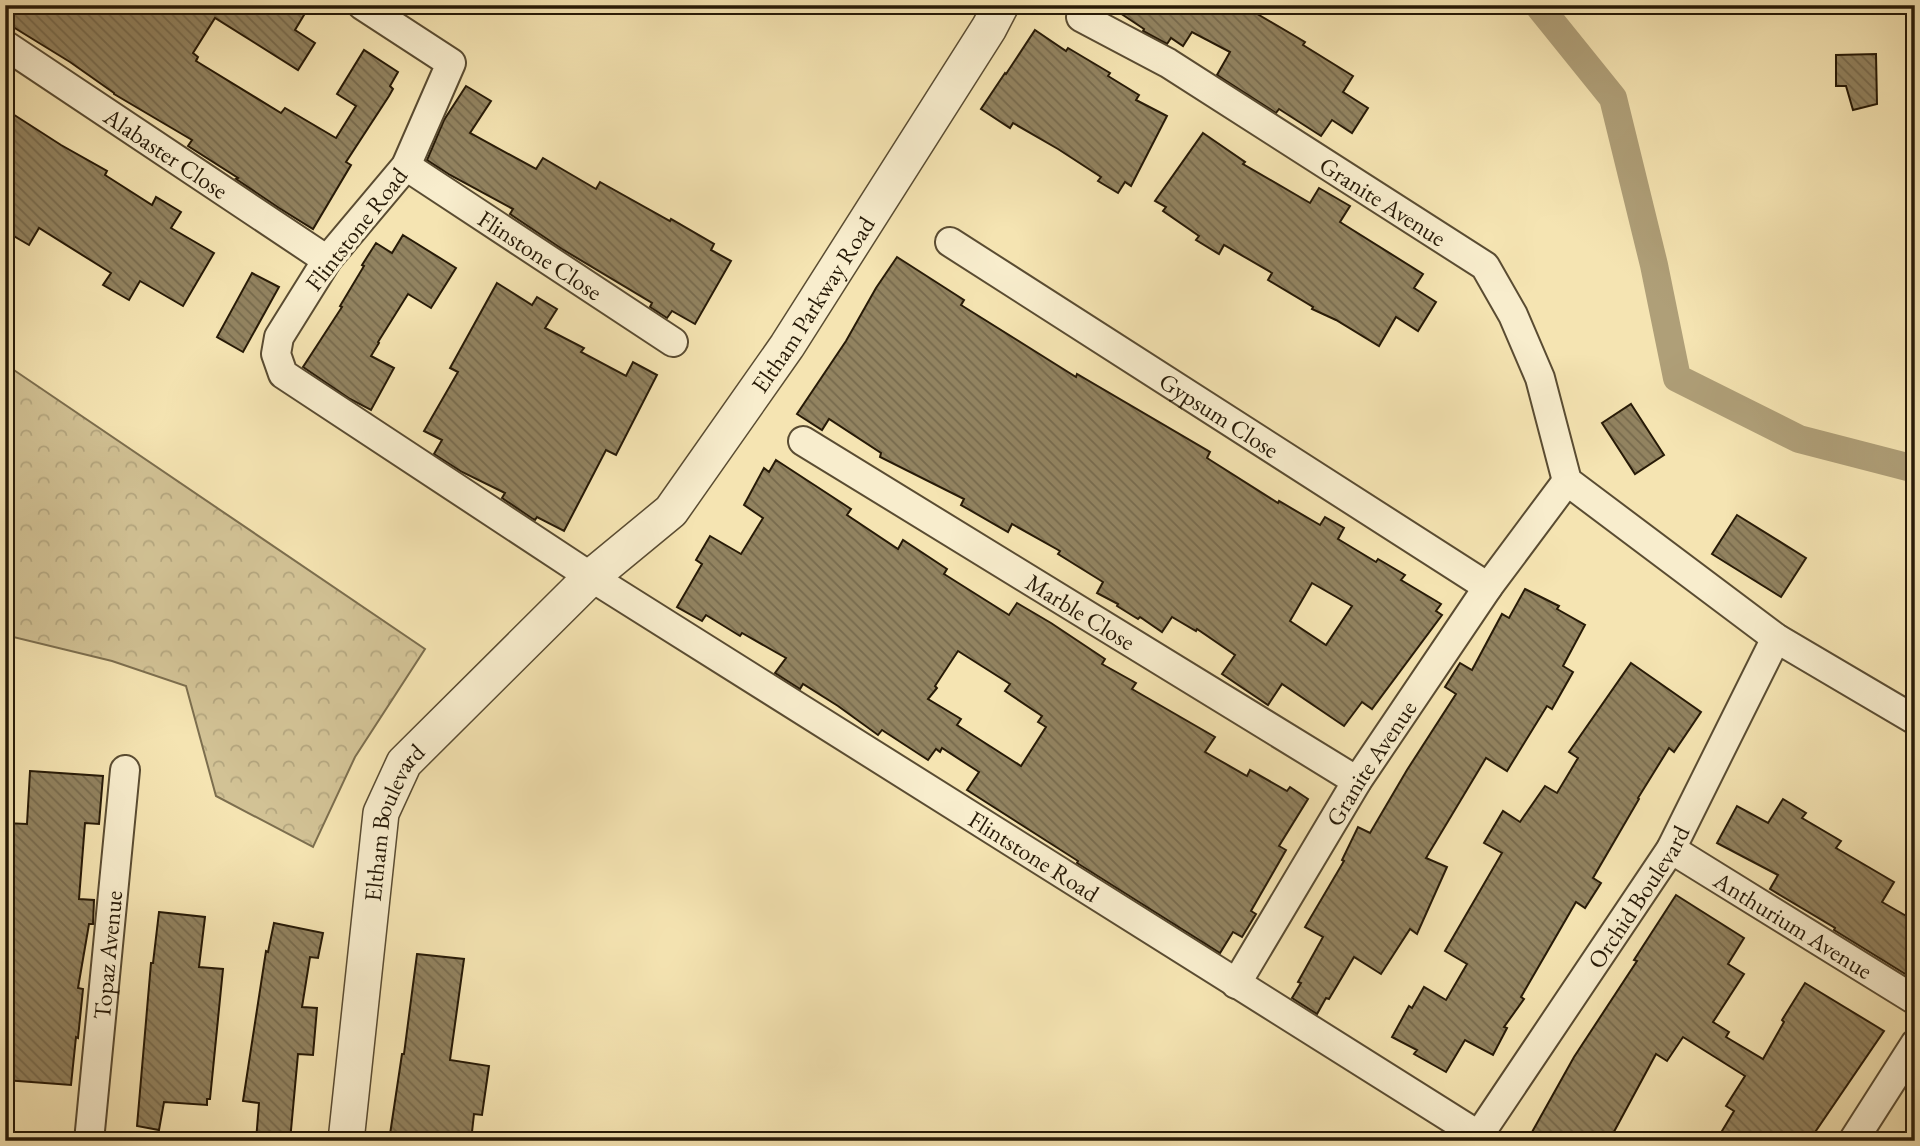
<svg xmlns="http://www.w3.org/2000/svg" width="1920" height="1146" viewBox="0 0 1920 1146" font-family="'EB Garamond',serif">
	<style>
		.forest { fill: url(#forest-crowns); stroke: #7c6e4e; stroke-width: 2 }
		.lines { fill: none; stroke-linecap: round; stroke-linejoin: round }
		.canal { stroke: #af9f78; stroke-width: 28 }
		.building { fill: url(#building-back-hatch); stroke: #271a07; stroke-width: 2; fill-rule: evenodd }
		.minor-casing { stroke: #5a4c32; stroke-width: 32 }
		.tertiary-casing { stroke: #5a4c32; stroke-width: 38 }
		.minor { stroke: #f8edcd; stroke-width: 28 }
		.tertiary { stroke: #f8edcd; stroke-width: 35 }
		.labels { text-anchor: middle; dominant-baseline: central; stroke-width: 7; stroke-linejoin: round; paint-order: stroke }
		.street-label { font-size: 24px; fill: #271a07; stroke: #f8edcd }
	</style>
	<defs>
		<pattern id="forest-crowns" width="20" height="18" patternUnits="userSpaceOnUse" patternTransform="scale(1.75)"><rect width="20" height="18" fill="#d2c295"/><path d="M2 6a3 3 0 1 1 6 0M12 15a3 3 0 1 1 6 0" fill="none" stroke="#b4a67f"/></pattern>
		<pattern id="building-back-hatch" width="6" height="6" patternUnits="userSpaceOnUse" patternTransform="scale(1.75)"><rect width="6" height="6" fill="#928360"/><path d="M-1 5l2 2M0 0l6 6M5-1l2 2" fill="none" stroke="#776a4d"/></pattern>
	</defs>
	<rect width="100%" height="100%" fill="#f5e4b2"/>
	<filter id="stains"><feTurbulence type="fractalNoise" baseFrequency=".00286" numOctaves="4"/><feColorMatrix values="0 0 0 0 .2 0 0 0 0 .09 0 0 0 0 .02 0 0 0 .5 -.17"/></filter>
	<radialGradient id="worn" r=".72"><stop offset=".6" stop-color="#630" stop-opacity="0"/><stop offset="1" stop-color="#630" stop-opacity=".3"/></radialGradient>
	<!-- forest -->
	<path class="forest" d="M 5,364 L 425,649 L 355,757 L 313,847 L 216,796 L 186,686 L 112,661 L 5,635 Z"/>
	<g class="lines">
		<!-- canal -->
		<path class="canal" d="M 1538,5 L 1613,98 L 1654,265 L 1677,378 L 1799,439 L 1915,469"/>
	</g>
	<!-- building -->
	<g class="building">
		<path d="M 5,5 L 310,5 L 295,30 L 315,43 L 298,70 L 215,18 L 193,53 L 198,57 L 196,61 L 281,113 L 285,108 L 336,138 L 356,106 L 337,94 L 364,50 L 398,72 L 390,86 L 393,89 L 389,96 L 346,162 L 351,165 L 313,229 L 279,208 L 236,179 L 238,178 L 188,146 L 192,140 L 114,94 L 114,93 L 70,62 L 5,22 Z"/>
		<path d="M 1108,5 L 1242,5 L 1305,42 L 1303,45 L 1353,76 L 1343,92 L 1368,108 L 1352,133 L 1332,120 L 1321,136 L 1279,109 L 1276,113 L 1217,75 L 1230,52 L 1192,32 L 1183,46 L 1171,38 L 1167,44 L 1143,31 L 1144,29 Z"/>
		<path d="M 1035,30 L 1066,51 L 1068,48 L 1110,73 L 1108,76 L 1139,95 L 1136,100 L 1167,116 L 1131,186 L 1125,182 L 1118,193 L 1098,181 L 1101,177 L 1058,149 L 1013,123 L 1010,128 L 981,109 L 1005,73 L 1006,74 Z"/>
		<path d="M 1876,54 L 1877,104 L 1853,110 L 1846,86 L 1836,86 L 1836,55 Z"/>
		<path d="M 466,86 L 491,101 L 470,133 L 536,169 L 543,158 L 596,189 L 600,182 L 670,221 L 671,219 L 714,244 L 711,250 L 731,261 L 695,324 L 672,311 L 667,318 L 650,307 L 652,303 L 562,249 L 510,214 L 513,209 L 450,175 L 427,160 L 444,120 Z"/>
		<path d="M 5,109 L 61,145 L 107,171 L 105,175 L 152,205 L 156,197 L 181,212 L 171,228 L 214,253 L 183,306 L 140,281 L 129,300 L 103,285 L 111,273 L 39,228 L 29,245 L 5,231 Z"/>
		<path d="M 1203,133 L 1245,162 L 1243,164 L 1310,203 L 1319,188 L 1350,206 L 1340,222 L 1423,274 L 1414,288 L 1436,302 L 1418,331 L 1396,317 L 1379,346 L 1336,320 L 1312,309 L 1313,307 L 1268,280 L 1272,273 L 1224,245 L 1219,254 L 1196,240 L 1199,236 L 1163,211 L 1166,207 L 1155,201 Z"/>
		<path d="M 403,235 L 456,268 L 431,308 L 408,294 L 378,342 L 379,343 L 371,356 L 394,368 L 371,410 L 350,399 L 303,367 L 342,307 L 340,306 L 364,266 L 362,265 L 376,243 L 392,253 Z"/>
		<path d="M 897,257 L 964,300 L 961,305 L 1076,377 L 1077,374 L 1210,452 L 1207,458 L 1278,503 L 1279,501 L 1320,525 L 1325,517 L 1344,528 L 1338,539 L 1376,562 L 1378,559 L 1405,575 L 1401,580 L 1441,604 L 1436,611 L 1442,615 L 1372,709 L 1362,702 L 1344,726 L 1282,684 L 1268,705 L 1222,674 L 1235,655 L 1197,629 L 1196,631 L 1172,617 L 1162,632 L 1140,617 L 1138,619 L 1117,606 L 1118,604 L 1097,593 L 1103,582 L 1058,554 L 1060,551 L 1012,524 L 1008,532 L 961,505 L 964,499 L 880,457 L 881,453 L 829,419 L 822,430 L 797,414 L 846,341 L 876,288 ZM 1312,583 L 1352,606 L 1326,645 L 1290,621 Z"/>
		<path d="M 252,273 L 279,287 L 243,352 L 217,337 Z"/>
		<path d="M 497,283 L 532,305 L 537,297 L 557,309 L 545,328 L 584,348 L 581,352 L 626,376 L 633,362 L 657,375 L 616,455 L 606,450 L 564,531 L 537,517 L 535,520 L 533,519 L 502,498 L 505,493 L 462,472 L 434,454 L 442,440 L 424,431 L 458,372 L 450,368 Z"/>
		<path d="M 1631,404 L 1664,455 L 1635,474 L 1602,423 Z"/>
		<path d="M 776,460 L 851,509 L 847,515 L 898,549 L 903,540 L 947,569 L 944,574 L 1009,615 L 1017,603 L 1051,623 L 1105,659 L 1102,664 L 1136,683 L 1132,689 L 1215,737 L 1205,752 L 1247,776 L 1250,770 L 1287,791 L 1290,787 L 1308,799 L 1279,846 L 1286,850 L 1251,911 L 1256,914 L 1242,937 L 1233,932 L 1220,953 L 1077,863 L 1078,861 L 967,790 L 979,772 L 942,748 L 940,752 L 936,749 L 928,760 L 882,730 L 878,735 L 838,706 L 803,684 L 800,689 L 775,673 L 786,658 L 742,633 L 740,636 L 706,615 L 702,621 L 677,607 L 702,564 L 696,560 L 710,536 L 741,554 L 763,518 L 744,505 L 764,468 L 769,472 ZM 958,651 L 1010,684 L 1005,691 L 1042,716 L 1038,722 L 1046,727 L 1021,766 L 957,725 L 961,719 L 928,699 L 937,688 L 935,686 Z"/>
		<path d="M 1737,515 L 1806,558 L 1781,597 L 1712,554 Z"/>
		<path d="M 1525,589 L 1559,606 L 1557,609 L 1585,625 L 1563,666 L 1573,672 L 1552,709 L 1547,706 L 1507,771 L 1486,758 L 1426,858 L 1447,867 L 1417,934 L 1410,929 L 1381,974 L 1354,957 L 1329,999 L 1326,998 L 1317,1014 L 1292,998 L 1301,983 L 1298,982 L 1323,937 L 1305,927 L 1344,861 L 1342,860 L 1358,827 L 1370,833 L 1407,770 L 1456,694 L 1445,687 L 1460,663 L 1472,670 L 1502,614 L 1509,618 Z"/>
		<path d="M 1631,663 L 1701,712 L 1674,752 L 1669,748 L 1638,798 L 1639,799 L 1593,878 L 1601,883 L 1585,908 L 1576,902 L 1521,997 L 1524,999 L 1504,1027 L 1507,1028 L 1493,1055 L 1465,1040 L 1446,1072 L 1414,1054 L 1417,1050 L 1392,1037 L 1409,1006 L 1412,1008 L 1424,987 L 1446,1000 L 1467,964 L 1445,951 L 1502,853 L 1484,843 L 1503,811 L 1520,822 L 1545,786 L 1557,793 L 1578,758 L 1569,752 Z"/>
		<path d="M 30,771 L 103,776 L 99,824 L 85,823 L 79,899 L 94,900 L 93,924 L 89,924 L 78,988 L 83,989 L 78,1038 L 76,1037 L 71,1085 L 5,1080 L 5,957 L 11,922 L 5,922 L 5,823 L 27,824 Z"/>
		<path d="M 1783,799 L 1806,813 L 1802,818 L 1841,841 L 1836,848 L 1894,882 L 1882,902 L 1915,921 L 1915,980 L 1834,930 L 1835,928 L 1770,889 L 1778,875 L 1717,843 L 1737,806 L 1768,823 Z"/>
		<path d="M 1676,895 L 1744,938 L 1728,964 L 1744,974 L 1713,1022 L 1729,1032 L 1726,1037 L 1763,1059 L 1784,1022 L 1782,1020 L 1805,983 L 1884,1031 L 1809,1141 L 1716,1141 L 1734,1111 L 1726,1106 L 1745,1076 L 1683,1037 L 1667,1061 L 1656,1054 L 1609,1141 L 1527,1141 L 1574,1057 L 1637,961 L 1634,960 Z"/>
		<path d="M 159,912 L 205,917 L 199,967 L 223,969 L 210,1099 L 207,1099 L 207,1105 L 164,1102 L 159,1130 L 137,1126 L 151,963 L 153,963 Z"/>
		<path d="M 274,923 L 323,933 L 318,958 L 310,957 L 302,1007 L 317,1008 L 313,1055 L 298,1054 L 290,1141 L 256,1141 L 259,1103 L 243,1101 L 266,951 L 268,952 Z"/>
		<path d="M 417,954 L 464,959 L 450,1060 L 489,1066 L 482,1115 L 474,1114 L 471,1141 L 389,1141 L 402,1054 L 404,1054 Z"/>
	</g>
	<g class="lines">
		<!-- minor casing -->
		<g class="minor-casing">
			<g id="minor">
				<path id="s1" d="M 362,5 L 451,63 L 406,166 L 327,260 L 279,337 L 276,354 L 283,374 L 591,577 L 1478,1135"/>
				<path id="s2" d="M 1081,17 L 1168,63 L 1485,266 L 1513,315 L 1540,378 L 1567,481 L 1776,638 L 1915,720"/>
				<path id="s3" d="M 5,45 L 327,260"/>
				<path id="s4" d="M 406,166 L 673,342"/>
				<path id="s5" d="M 950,242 L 1488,587"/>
				<path id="s6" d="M 803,441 L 1357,781"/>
				<path id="s7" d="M 1671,849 L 1915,1000"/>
				<path id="s8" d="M 1236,984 L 1357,781 L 1488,587 L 1567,481"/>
				<path id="s9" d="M 89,1141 L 125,770"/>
				<path id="s10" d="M 1475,1141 L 1671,849 L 1776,638"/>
				<path d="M 1853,1141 L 1915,1044"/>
			</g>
		</g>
		<!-- tertiary casing -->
		<g class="tertiary-casing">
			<g id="tertiary">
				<path id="s11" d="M 346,1141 L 381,813 L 404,763 L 591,577 L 671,511 L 787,346 L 989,28 L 1001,5"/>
			</g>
		</g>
		<!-- minor -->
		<use href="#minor" class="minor"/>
		<!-- tertiary -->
		<use href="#tertiary" class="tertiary"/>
	</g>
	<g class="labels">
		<!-- street labels -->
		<g class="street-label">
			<text stroke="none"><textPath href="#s3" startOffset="194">Alabaster Close</textPath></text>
			<text stroke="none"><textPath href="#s2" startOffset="354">Granite Avenue</textPath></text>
			<text transform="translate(356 229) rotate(-52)">Flintstone Road</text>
			<text stroke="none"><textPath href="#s4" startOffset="161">Flinstone Close</textPath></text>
			<text stroke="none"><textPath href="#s11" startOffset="1003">Eltham Parkway Road</textPath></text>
			<text stroke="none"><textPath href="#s5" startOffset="320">Gypsum Close</textPath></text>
			<text stroke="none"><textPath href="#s6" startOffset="326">Marble Close</textPath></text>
			<text stroke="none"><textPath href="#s8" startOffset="259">Granite Avenue</textPath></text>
			<text stroke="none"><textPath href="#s11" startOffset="324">Eltham Boulevard</textPath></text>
			<text stroke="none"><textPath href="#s1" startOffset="1363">Flintstone Road</textPath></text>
			<text stroke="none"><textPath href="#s10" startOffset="294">Orchid Boulevard</textPath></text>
			<text stroke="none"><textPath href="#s7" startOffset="144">Anthurium Avenue</textPath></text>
			<text stroke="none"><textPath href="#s9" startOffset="187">Topaz Avenue</textPath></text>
		</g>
	</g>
	<!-- margin -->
	<rect width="1920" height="1146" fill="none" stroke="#f5e4b2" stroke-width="28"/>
	<rect x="7" y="7" width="1906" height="1132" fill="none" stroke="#271a07" stroke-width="3.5"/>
	<rect x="14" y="14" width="1892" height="1118" fill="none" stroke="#271a07" stroke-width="2"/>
	<rect width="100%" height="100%" filter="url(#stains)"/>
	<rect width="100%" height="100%" fill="url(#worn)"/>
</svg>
